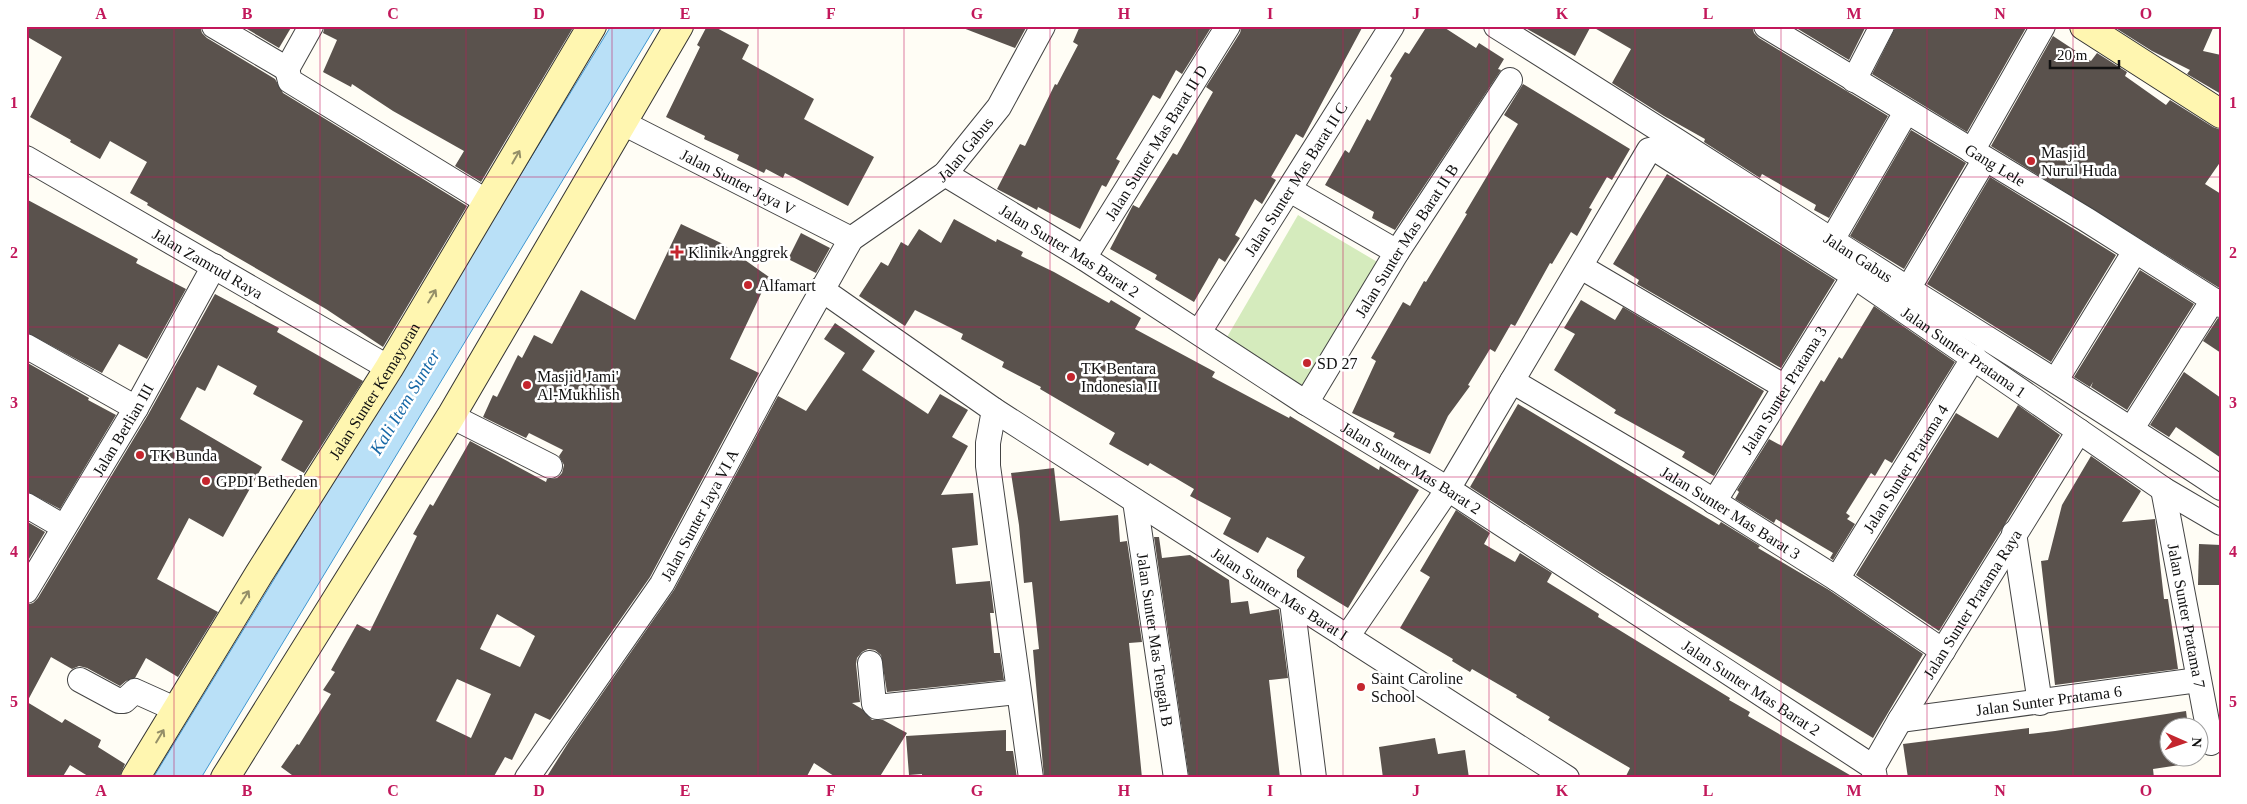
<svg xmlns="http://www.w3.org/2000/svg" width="2247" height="804" viewBox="0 0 2247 804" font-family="Georgia,serif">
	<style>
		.green { fill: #d5ebbd }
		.water { fill: #b9e0f7; stroke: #3f96cf }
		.building { fill: #5a524d; fill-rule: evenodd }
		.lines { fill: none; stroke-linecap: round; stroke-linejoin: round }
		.street-casing { stroke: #444; stroke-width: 26 }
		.secondary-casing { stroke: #333; stroke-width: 30 }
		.street { stroke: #fff; stroke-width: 24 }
		.secondary { stroke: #fff6b0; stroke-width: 28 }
		.oneway { stroke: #948f68 }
		.grid { fill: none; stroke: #c2185b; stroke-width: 1; stroke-opacity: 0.55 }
		.poi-dot { fill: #c4262e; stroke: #fff; stroke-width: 2 }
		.labels { text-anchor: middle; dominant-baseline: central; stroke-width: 5; stroke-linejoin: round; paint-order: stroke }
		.street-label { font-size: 16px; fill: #111; stroke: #fff }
		.poi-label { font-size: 16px; fill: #111; stroke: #fff; text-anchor: start }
		.water-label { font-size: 18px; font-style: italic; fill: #1768a6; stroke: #fff }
		.neatline { fill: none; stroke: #c2185b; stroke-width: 2 }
		.grid-label { font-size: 16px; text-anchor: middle; font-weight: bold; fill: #c2185b }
	</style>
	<rect width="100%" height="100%" fill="#fffdf5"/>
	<!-- green -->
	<path class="green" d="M 1298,215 L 1379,263 L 1304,392 L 1223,344 Z"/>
	<!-- water -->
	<path class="water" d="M 611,26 L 656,26 L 201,778 L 153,778 Z"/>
	<!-- building -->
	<g class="building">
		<path d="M 26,26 L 200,26 L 202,33 L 207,38 L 275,79 L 283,93 L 467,206 L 383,347 L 326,309 L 147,205 L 148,203 L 130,193 L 147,162 L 110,141 L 100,159 L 70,142 L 71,140 L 30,117 L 62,57 L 26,36 Z"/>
		<path d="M 242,26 L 292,26 L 279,48 Z"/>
		<path d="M 325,26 L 574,26 L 481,182 L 455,166 L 464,151 L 393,111 L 352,84 L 351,87 L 323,72 L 337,40 L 323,33 Z"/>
		<path d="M 707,26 L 713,26 L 749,45 L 742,59 L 814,99 L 804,119 L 874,157 L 848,206 L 785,173 L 783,178 L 766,169 L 764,173 L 737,160 L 739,155 L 704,139 L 705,136 L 666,117 L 700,47 L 697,45 Z"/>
		<path d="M 963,26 L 1027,26 L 1015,48 L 963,28 Z"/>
		<path d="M 1080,26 L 1212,26 L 1182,74 L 1176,70 L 1160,99 L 1153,95 L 1116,159 L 1120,161 L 1106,187 L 1102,185 L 1080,229 L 1038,207 L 1037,210 L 997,189 L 1020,144 L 1025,146 L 1055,84 L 1057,85 L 1078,45 L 1073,42 Z"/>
		<path d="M 1242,26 L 1363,26 L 1303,138 L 1296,134 L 1271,177 L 1276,180 L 1262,204 L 1255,199 L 1235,235 L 1240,238 L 1225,262 L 1219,258 L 1194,302 L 1155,279 L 1157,275 L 1110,249 L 1133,205 L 1139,208 L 1173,153 L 1177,155 L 1213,92 L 1206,87 L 1240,33 Z"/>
		<path d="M 1427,26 L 1442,26 L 1476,48 L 1479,43 L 1504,59 L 1498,69 L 1501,70 L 1395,230 L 1372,218 L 1374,212 L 1325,185 L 1345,150 L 1349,153 L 1367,119 L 1370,121 L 1392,78 L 1390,76 L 1405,52 L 1409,54 Z"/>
		<path d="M 1522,26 L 1752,26 L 1754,33 L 1759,38 L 1888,116 L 1829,218 L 1814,210 L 1816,205 L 1762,174 L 1760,178 L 1704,142 L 1705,139 L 1664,116 L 1612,83 L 1631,49 L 1591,26 L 1575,56 Z"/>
		<path d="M 1793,26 L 1866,26 L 1849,60 Z"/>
		<path d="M 1896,26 L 2027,26 L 1967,132 L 1872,74 Z"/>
		<path d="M 2214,26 L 2203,51 L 2221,55 L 2221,94 L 2187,74 L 2190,70 L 2152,51 L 2114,27 Z"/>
		<path d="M 2053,36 L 2091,61 L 2097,53 L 2127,72 L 2125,76 L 2166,105 L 2170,100 L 2213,127 L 2221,130 L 2221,161 L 2205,184 L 2221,194 L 2221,289 L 1991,146 Z"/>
		<path d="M 1523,84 L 1630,149 L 1612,180 L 1607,177 L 1589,208 L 1592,209 L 1577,236 L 1571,232 L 1552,264 L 1550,263 L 1515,326 L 1511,324 L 1495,352 L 1490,349 L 1468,385 L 1470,386 L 1448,416 L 1430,454 L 1393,437 L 1395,433 L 1352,413 L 1376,361 L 1371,358 L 1403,302 L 1410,306 L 1424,281 L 1426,282 L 1467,214 L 1465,213 L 1518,124 L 1504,115 Z"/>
		<path d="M 1911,130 L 1966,163 L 1904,269 L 1850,236 Z"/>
		<path d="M 1667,174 L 1835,280 L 1781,368 L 1637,284 L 1639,280 L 1613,264 Z"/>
		<path d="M 1990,177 L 2116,255 L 2051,362 L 1927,284 Z"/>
		<path d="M 26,199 L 138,259 L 136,263 L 186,289 L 147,359 L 119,344 L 102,373 L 26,332 Z"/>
		<path d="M 954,219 L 996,242 L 997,239 L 1023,252 L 1021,256 L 1054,272 L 1109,303 L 1111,300 L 1141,318 L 1135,329 L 1215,372 L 1212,377 L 1289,418 L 1290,416 L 1379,470 L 1380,466 L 1419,490 L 1348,608 L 1297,577 L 1297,570 L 1305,557 L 1267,537 L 1258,553 L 1223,534 L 1231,518 L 1190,496 L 1194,489 L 1150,463 L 1148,466 L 1109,444 L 1115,433 L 1040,389 L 1041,387 L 1002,367 L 1004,362 L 961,339 L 963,334 L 915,310 L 905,326 L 859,296 L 881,262 L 888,266 L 901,242 L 908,246 L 919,229 L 941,243 Z"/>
		<path d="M 681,224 L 721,243 L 769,277 L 730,359 L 759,373 L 650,577 L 550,720 L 535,713 L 512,760 L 505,757 L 493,778 L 296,778 L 281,767 L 297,744 L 299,745 L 331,694 L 323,690 L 335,672 L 331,670 L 357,624 L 370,631 L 417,536 L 413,534 L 430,504 L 433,506 L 470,441 L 546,482 L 547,479 L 557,478 L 562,473 L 564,465 L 559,456 L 563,450 L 529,433 L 526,438 L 483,417 L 493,395 L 497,397 L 518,355 L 522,358 L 534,335 L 552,344 L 581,290 L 635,320 ZM 497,614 L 535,636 L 520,667 L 480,649 ZM 457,679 L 491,694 L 471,738 L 436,721 Z"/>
		<path d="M 801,233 L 830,248 L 816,273 L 788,259 Z"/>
		<path d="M 2140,270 L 2194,304 L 2127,410 L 2091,387 L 2093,382 L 2090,387 L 2074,377 Z"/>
		<path d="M 215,294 L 279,328 L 277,332 L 363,381 L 304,473 L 281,460 L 303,421 L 253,394 L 257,386 L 218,365 L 205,391 L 197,387 L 180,419 L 262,467 L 223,537 L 189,518 L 157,579 L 218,612 L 178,677 L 146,658 L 135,678 L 126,681 L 120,686 L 87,668 L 79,666 L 72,669 L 51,657 L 27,702 L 62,723 L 65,719 L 101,740 L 98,747 L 125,764 L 119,778 L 91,778 L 70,765 L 62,778 L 26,778 L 26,605 L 33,603 L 38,598 L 148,415 Z"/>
		<path d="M 1581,300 L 1615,320 L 1623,307 L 1764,391 L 1714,476 L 1682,457 L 1685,452 L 1614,413 L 1616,410 L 1554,370 L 1575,334 L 1564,328 Z"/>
		<path d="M 1874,306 L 1955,362 L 1892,463 L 1885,459 L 1875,476 L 1871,473 L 1846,513 L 1850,516 L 1847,519 L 1855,524 L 1833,560 L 1830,558 L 1833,553 L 1776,519 L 1774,523 L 1735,499 L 1739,492 L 1737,490 L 1769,439 L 1782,446 L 1821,380 L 1824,382 L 1839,357 L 1842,359 Z"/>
		<path d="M 2218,318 L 2221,319 L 2221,353 L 2203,341 Z"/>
		<path d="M 835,323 L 875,351 L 862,370 L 928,414 L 940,394 L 968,410 L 952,437 L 968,446 L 941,495 L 973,493 L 978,545 L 952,548 L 956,584 L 990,581 L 994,613 L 990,613 L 994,653 L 1000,653 L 1004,680 L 887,692 L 881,655 L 875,650 L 868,649 L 862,652 L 857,658 L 856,664 L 860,702 L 852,703 L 862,709 L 872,720 L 883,720 L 907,733 L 879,778 L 837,778 L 814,763 L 806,778 L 546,778 L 570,740 L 674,590 L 778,396 L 806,411 L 845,353 L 824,339 Z"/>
		<path d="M 26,362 L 89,398 L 88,400 L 116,415 L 60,509 L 26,491 Z"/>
		<path d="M 2184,372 L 2221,398 L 2221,458 L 2176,427 L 2169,437 L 2150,425 Z"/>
		<path d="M 1518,404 L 1719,525 L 1721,522 L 1760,546 L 1758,548 L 1829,590 L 1923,654 L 1873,738 L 1602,573 L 1470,487 Z"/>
		<path d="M 2018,405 L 2060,435 L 1939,631 L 1856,575 L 1956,413 L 1998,438 Z"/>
		<path d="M 2091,456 L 2141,491 L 2122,522 L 2155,519 L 2164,599 L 2168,599 L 2178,669 L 2055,685 L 2041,561 L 2048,560 L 2062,505 Z"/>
		<path d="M 1054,468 L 1060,521 L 1118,515 L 1120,542 L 1127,541 L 1142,642 L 1129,643 L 1142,778 L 1044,778 L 1033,650 L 1039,649 L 1032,582 L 1024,583 L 1019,525 L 1011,473 Z"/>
		<path d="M 1456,510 L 1490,533 L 1484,544 L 1515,562 L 1520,553 L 1552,573 L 1547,582 L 1599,614 L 1598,617 L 1730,698 L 1729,700 L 1750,712 L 1748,716 L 1855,778 L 1625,778 L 1630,768 L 1548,720 L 1550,717 L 1516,697 L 1517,695 L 1472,669 L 1470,672 L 1452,661 L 1453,659 L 1400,628 L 1430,577 L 1420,571 Z"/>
		<path d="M 26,521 L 45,532 L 26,564 Z"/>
		<path d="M 1154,537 L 1159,537 L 1162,558 L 1190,555 L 1229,580 L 1231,603 L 1248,601 L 1250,614 L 1279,609 L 1288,678 L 1269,680 L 1280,778 L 1189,778 Z"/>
		<path d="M 2199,544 L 2221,545 L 2221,585 L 2198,585 Z"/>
		<path d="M 2186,711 L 2188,726 L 2170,726 L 2170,756 L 2192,756 L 2193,763 L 2153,769 L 2154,778 L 1908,778 L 1903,744 L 2029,728 L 2029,734 L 2055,731 Z"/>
		<path d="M 1006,730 L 1006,751 L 1013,751 L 1017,778 L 922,778 L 922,774 L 909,775 L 906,736 Z"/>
		<path d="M 1435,738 L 1438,754 L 1465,750 L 1469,778 L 1383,778 L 1379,747 Z"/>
	</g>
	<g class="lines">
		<!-- street casing -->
		<g class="street-casing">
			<g id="street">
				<path d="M 214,26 L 287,69"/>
				<path id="s1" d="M 1496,26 C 1640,116 1782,209 1926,300 C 2025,362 2124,423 2221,488"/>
				<path id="s2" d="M 1766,26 L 2087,220 L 2221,305"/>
				<path d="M 287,69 L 290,81 L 489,203"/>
				<path d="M 287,69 L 311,26"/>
				<path d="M 1854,80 L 1882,26"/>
				<path id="s3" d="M 623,123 L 851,239"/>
				<path d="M 1972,151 L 2043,26"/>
				<path id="s4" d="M 26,158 L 389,368"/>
				<path id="s5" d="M 945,174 L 1084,258 L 1306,403 L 1448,489 L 1873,767"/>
				<path d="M 1290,190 L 1397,252"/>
				<path d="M 1832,240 L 1906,112"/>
				<path id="s6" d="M 1084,258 L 1228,26"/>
				<path d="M 1581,267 L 1785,387"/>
				<path id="s7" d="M 821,289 L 994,410 L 1567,778"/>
				<path d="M 1908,289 L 1985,159"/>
				<path id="s8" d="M 1199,332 L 1392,26"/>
				<path d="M 26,346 L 136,408"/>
				<path d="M 2056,380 L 2135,251"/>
				<path id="s9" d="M 1512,381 L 1693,488 L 1837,579 L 1943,651"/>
				<path id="s10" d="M 1306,403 L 1397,252 L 1510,80"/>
				<path d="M 994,410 L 988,443 L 988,466 L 1031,778"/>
				<path d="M 451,416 L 550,466"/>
				<path d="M 2132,428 L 2213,300"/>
				<path id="s11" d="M 2163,489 L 2211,743"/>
				<path id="s12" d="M 1135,501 L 1176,778"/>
				<path id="s13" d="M 1714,502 L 1854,276"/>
				<path d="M 26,505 L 64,527"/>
				<path d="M 2014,533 L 2040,703"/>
				<path id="s14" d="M 1837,579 L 1974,357"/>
				<path id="s15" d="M 26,591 L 136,408 L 214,266"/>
				<path d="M 1292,602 L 1314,778"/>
				<path id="s16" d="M 1347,637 L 1448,489 L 1649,150 L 1655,149 L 1854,276 L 2163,489 L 2221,523"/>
				<path d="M 870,663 L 874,704 L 877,707 L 1018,692"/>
				<path d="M 80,680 L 119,701 L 124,701 L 135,691 L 175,709"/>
				<path id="s17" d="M 1900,720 L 2198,680"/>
				<path id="s18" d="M 527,778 L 662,584 L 768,386 L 851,239 L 945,174 L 999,107 L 1043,26"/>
				<path id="s19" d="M 1875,778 L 1873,767 L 1900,720 L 2079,431"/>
			</g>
		</g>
		<!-- secondary casing -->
		<g class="secondary-casing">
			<g id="secondary">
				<path d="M 2084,26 L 2221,114"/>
				<path id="s20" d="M 135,778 L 259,574 L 389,368 L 592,26"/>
				<path d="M 225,778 L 451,416 L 679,26"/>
			</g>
		</g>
		<!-- street -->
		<use href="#street" class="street"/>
		<!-- secondary -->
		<use href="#secondary" class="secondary"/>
	</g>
	<!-- one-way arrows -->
	<defs><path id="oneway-shaft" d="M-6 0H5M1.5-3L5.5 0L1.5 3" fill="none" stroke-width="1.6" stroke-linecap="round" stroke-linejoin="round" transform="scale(1.25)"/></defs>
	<g class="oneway">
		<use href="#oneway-shaft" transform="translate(516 157) rotate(-60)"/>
		<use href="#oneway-shaft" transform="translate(432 296) rotate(-59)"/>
		<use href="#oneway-shaft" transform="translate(245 597) rotate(-58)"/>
		<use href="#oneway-shaft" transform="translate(160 736) rotate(-59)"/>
	</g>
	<!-- grid -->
	<path class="grid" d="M 174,26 L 174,778M 320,26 L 320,778M 466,26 L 466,778M 612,26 L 612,778M 758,26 L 758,778M 904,26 L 904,778M 1050,26 L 1050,778M 1197,26 L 1197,778M 1343,26 L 1343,778M 1489,26 L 1489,778M 1635,26 L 1635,778M 1781,26 L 1781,778M 1927,26 L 1927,778M 2073,26 L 2073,778M 26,177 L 2221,177M 26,327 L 2221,327M 26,477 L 2221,477M 26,627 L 2221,627"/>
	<!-- markers -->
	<g class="poi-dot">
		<circle cx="2031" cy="161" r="5"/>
		<path d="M674.5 244.5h5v5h5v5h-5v5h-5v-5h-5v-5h5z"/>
		<circle cx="748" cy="285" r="5"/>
		<circle cx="1307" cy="363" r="5"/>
		<circle cx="1071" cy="377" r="5"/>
		<circle cx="527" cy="385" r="5"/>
		<circle cx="140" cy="455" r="5"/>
		<circle cx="206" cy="481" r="5"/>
		<circle cx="1361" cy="687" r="5"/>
	</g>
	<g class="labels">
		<!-- street labels -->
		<g class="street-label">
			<text stroke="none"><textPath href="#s6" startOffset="136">Jalan Sunter Mas Barat II D</textPath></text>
			<text stroke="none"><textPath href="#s18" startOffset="776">Jalan Gabus</textPath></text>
			<text stroke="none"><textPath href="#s2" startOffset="268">Gang Lele</textPath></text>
			<text stroke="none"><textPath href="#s8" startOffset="181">Jalan Sunter Mas Barat II C</textPath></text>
			<text stroke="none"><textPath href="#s3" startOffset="129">Jalan Sunter Jaya V</textPath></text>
			<text stroke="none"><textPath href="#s10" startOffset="191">Jalan Sunter Mas Barat II B</textPath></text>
			<text stroke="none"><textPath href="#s5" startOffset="146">Jalan Sunter Mas Barat 2</textPath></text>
			<text stroke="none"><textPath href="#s1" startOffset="430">Jalan Gabus</textPath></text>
			<text stroke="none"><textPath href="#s4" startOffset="210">Jalan Zamrud Raya</textPath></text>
			<text stroke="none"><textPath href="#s16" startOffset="949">Jalan Sunter Pratama 1</textPath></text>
			<text stroke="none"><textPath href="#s13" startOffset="132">Jalan Sunter Pratama 3</textPath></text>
			<text stroke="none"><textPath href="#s20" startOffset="455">Jalan Sunter Kemayoran</textPath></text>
			<text stroke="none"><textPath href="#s15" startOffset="188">Jalan Berlian III</textPath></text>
			<text stroke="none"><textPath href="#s5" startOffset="551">Jalan Sunter Mas Barat 2</textPath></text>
			<text stroke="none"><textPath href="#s14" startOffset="130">Jalan Sunter Pratama 4</textPath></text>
			<text stroke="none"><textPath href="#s9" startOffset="255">Jalan Sunter Mas Barat 3</textPath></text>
			<text stroke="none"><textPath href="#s18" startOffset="315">Jalan Sunter Jaya VI A</textPath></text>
			<text stroke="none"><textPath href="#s7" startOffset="551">Jalan Sunter Mas Barat I</textPath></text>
			<text stroke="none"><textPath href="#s19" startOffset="202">Jalan Sunter Pratama Raya</textPath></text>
			<text stroke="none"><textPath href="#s11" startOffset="129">Jalan Sunter Pratama 7</textPath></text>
			<text stroke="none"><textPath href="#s12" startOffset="140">Jalan Sunter Mas Tengah B</textPath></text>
			<text stroke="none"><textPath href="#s5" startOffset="956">Jalan Sunter Mas Barat 2</textPath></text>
			<text stroke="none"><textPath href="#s17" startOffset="150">Jalan Sunter Pratama 6</textPath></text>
		</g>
		<!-- poi labels -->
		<g class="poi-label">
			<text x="2041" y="152">Masjid<tspan x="2041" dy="18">Nurul Huda</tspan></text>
			<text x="688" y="252">Klinik Anggrek</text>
			<text x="758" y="285">Alfamart</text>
			<text x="1317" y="363">SD 27</text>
			<text x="1081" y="368">TK Bentara<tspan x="1081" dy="18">Indonesia II</tspan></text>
			<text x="537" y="376">Masjid Jami'<tspan x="537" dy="18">Al-Mukhlish</tspan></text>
			<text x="150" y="455">TK Bunda</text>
			<text x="216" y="481">GPDI Betheden</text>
			<text x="1371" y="678">Saint Caroline<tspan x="1371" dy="18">School</tspan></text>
		</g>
		<!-- water labels -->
		<g class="water-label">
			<text transform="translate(405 402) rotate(-59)">Kali Item Sunter</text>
		</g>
	</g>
	<!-- border -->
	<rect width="2247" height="804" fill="none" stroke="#ffffff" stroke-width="55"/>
	<!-- north arrow -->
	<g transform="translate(2184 742) rotate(92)"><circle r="24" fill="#ffffff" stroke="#a0a0a0"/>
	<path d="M0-4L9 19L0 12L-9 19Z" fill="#c4262e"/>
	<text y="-8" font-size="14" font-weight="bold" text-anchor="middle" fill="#111111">N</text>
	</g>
	<!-- scale -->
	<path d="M2050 60v8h69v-8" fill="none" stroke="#111111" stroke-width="2.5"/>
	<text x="2057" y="60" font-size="15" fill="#111111" stroke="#ffffff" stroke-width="4" paint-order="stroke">20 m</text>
	<rect x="28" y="28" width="2192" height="748" class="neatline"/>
	<g class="grid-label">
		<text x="101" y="19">A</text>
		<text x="247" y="19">B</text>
		<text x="393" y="19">C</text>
		<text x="539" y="19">D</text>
		<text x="685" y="19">E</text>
		<text x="831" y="19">F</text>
		<text x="977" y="19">G</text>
		<text x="1124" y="19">H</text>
		<text x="1270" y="19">I</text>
		<text x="1416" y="19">J</text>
		<text x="1562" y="19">K</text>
		<text x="1708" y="19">L</text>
		<text x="1854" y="19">M</text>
		<text x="2000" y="19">N</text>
		<text x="2146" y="19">O</text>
		<text x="14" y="108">1</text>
		<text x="2233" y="108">1</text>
		<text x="14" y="258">2</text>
		<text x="2233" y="258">2</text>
		<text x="14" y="408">3</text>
		<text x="2233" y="408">3</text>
		<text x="14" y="557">4</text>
		<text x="2233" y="557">4</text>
		<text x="14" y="707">5</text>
		<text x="2233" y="707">5</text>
		<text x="101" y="796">A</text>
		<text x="247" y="796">B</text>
		<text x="393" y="796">C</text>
		<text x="539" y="796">D</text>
		<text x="685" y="796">E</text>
		<text x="831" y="796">F</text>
		<text x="977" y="796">G</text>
		<text x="1124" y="796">H</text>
		<text x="1270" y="796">I</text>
		<text x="1416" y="796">J</text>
		<text x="1562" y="796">K</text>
		<text x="1708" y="796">L</text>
		<text x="1854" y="796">M</text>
		<text x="2000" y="796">N</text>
		<text x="2146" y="796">O</text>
	</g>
</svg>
